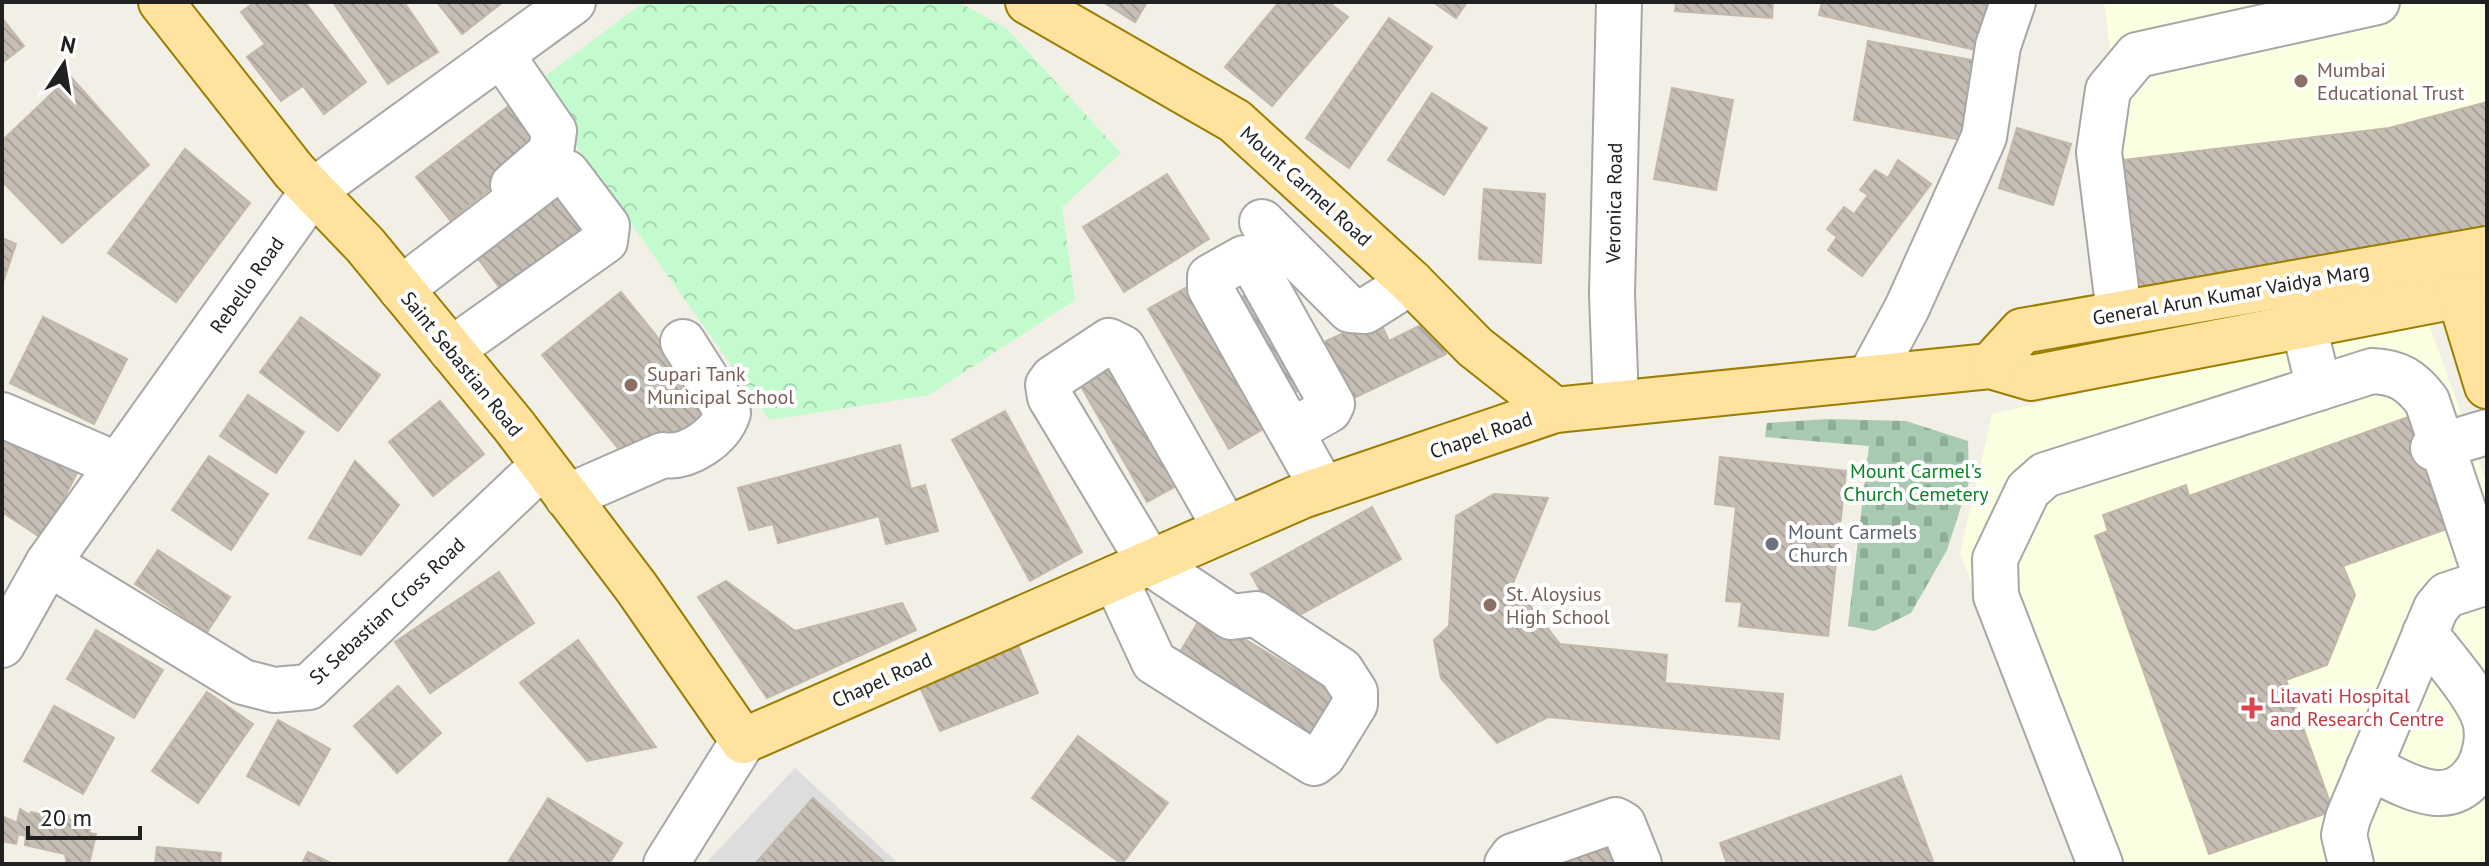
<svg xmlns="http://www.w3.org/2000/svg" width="2489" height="866" viewBox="0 0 2489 866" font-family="'PT Sans',sans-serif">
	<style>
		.residential { fill: #dedddd }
		.education { fill: #fbffe1 }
		.cemetery { fill: url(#cemetery-stones) }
		.park { fill: url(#park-crowns) }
		.building { fill: url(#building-back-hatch); stroke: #c3b8a8; stroke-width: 2 }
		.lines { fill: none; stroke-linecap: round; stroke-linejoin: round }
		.minor-casing { stroke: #a7a7a7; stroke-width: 48 }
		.major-casing { stroke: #9c7e00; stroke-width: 48 }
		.minor { stroke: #fff; stroke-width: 44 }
		.major { stroke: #fee29e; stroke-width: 44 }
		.education-dot { fill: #8d6e63; stroke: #fff; stroke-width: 3 }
		.worship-dot { fill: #6b7280; stroke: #fff; stroke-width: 3 }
		.health-dot { fill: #e0444e; stroke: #fff; stroke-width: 3 }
		.labels { text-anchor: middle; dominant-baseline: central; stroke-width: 8; stroke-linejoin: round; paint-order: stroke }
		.education-label { font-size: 20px; fill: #785e54; stroke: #fff; text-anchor: start }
		.street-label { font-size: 20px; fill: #202020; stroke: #fff }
		.park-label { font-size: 20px; fill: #098324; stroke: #fff }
		.worship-label { font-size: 20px; fill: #5b616d; stroke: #fff; text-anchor: start }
		.health-label { font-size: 20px; fill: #be3a42; stroke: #fff; text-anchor: start }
	</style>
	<defs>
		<pattern id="cemetery-stones" width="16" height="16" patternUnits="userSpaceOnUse" patternTransform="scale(2)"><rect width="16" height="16" fill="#a7cab1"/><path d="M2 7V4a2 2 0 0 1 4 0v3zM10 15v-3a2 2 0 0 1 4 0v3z" fill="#8fad98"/></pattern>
		<pattern id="park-crowns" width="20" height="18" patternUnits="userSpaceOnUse" patternTransform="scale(2)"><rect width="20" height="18" fill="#c3fbcf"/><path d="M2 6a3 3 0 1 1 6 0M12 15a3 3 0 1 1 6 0" fill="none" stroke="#a7d7b1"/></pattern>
		<pattern id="building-back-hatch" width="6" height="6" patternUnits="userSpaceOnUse" patternTransform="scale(2)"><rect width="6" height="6" fill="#c6beb5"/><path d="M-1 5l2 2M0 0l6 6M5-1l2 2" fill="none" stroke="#aaa39b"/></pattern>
	</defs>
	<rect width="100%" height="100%" fill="#f1efe6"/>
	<!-- residential -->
	<path class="residential" d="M 795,768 L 899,864 L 705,864 Z"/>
	<!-- education -->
	<g class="education">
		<path d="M 2104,2 L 2487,2 L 2487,230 L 2124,160 Z"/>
		<path d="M 2425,314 L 2487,484 L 2487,864 L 2074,864 L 1960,553 L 1992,414 Z"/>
	</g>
	<!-- cemetery -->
	<path class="cemetery" d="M 1828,419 L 1906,421 L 1968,441 L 1969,482 L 1947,550 L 1911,613 L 1874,631 L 1848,626 L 1869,446 L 1765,437 L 1767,423 Z"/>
	<!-- park -->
	<path class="park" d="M 644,2 L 958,2 L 1006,28 L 1121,153 L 1062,207 L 1075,300 L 929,395 L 770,420 L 533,85 Z"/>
	<!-- building -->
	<g class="building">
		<path d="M 255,2 L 305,2 L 366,82 L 324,114 L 303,86 L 281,101 L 247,57 L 265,44 L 241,12 Z"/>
		<path d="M 333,2 L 404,2 L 438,52 L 388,84 Z"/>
		<path d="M 437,2 L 503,2 L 462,34 Z"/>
		<path d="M 1103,2 L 1147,2 L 1135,22 Z"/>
		<path d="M 1279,2 L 1328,2 L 1348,17 L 1272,106 L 1225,67 Z"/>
		<path d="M 1433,2 L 1467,2 L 1456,18 Z"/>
		<path d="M 1676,2 L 1773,2 L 1772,18 L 1675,11 Z"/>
		<path d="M 1822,2 L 1976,2 L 1987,4 L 1976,50 L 1819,15 Z"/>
		<path d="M 2,18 L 24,46 L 2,63 Z"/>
		<path d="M 1389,18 L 1432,47 L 1349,168 L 1306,138 Z"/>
		<path d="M 1868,41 L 1988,63 L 1973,142 L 1854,120 Z"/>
		<path d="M 70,76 L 149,165 L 62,243 L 2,181 L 2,141 Z"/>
		<path d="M 1672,88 L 1733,100 L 1716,190 L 1654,179 Z"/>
		<path d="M 1432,93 L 1487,128 L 1444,195 L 1388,160 Z"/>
		<path d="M 2487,102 L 2487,230 L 2135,290 L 2124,160 L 2389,128 Z"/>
		<path d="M 510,105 L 543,148 L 450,220 L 416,177 Z"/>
		<path d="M 2017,128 L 2071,144 L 2053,205 L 1999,188 Z"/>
		<path d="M 185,149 L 250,203 L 176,302 L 108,253 Z"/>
		<path d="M 1898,160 L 1931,184 L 1862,276 L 1828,250 L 1837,237 L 1827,229 L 1844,207 L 1854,214 L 1868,195 L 1860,190 L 1875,170 L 1888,178 Z"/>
		<path d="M 1167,174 L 1209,239 L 1124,292 L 1083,227 Z"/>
		<path d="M 560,177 L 602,235 L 510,302 L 468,245 Z"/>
		<path d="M 1484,189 L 1545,194 L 1541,263 L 1479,259 Z"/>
		<path d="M 2,238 L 16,244 L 2,285 Z"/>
		<path d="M 1189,286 L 1270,425 L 1229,449 L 1148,309 Z"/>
		<path d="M 621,292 L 720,415 L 679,447 L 631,464 L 542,355 Z"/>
		<path d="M 1261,292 L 1311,382 L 1283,400 L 1236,298 Z"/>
		<path d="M 43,317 L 127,359 L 94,424 L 10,383 Z"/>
		<path d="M 301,317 L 380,375 L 338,431 L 260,372 Z"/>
		<path d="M 1378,317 L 1389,341 L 1429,321 L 1446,354 L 1352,399 L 1324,342 Z"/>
		<path d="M 1116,350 L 1189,479 L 1147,502 L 1074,374 Z"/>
		<path d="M 248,395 L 304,432 L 276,473 L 220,436 Z"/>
		<path d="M 440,401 L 484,454 L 433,496 L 389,442 Z"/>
		<path d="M 1005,411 L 1082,552 L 1030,581 L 952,440 Z"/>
		<path d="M 2408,417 L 2419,447 L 2441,483 L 2431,486 L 2447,529 L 2343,566 L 2355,595 L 2327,665 L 2286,680 L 2333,811 L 2209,854 L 2095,536 L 2108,531 L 2103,515 L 2186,485 L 2189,496 Z"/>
		<path d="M 2,426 L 79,469 L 43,539 L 2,512 Z"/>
		<path d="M 900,445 L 911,489 L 925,485 L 938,531 L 886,544 L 879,516 L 778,543 L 773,524 L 749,530 L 738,488 Z"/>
		<path d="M 209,456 L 268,494 L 231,550 L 172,510 Z"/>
		<path d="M 1720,457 L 1846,471 L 1828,636 L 1739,626 L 1742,602 L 1726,601 L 1736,507 L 1715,504 Z"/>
		<path d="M 355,461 L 399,505 L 361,555 L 309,538 Z"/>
		<path d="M 1494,494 L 1548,498 L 1513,583 L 1560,644 L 1667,655 L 1665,683 L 1783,694 L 1779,739 L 1548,717 L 1497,743 L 1441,678 L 1434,640 L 1449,626 L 1456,516 Z"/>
		<path d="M 1372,507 L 1401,559 L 1280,626 L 1251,574 Z"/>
		<path d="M 158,550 L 230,597 L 207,632 L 135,584 Z"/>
		<path d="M 499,572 L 534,623 L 430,693 L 395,642 Z"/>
		<path d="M 726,581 L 795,631 L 902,603 L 916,630 L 767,698 L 698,597 Z"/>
		<path d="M 1203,614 L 1350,703 L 1318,756 L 1171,667 Z"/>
		<path d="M 96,630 L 163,670 L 134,718 L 67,679 Z"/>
		<path d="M 578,640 L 656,747 L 587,761 L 520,683 Z"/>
		<path d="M 1017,643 L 1038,693 L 940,731 L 920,687 Z"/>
		<path d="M 398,686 L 441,733 L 397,773 L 354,726 Z"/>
		<path d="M 207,692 L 253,724 L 198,803 L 152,771 Z"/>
		<path d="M 54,706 L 114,738 L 83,794 L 24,761 Z"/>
		<path d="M 278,720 L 330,749 L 299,805 L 247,776 Z"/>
		<path d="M 1078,736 L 1168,803 L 1122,864 L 1032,798 Z"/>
		<path d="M 1901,776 L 1934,864 L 1727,864 L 1720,843 Z"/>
		<path d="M 548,798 L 622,843 L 609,864 L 507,864 Z"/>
		<path d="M 813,798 L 886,864 L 755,864 Z"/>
		<path d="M 20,809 L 30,815 L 31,812 L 43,815 L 43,810 L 69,816 L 68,819 L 91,824 L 89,833 L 96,834 L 89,864 L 67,864 L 65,854 L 25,845 L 26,836 L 18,834 L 16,844 L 2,841 L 2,816 L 17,823 Z"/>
		<path d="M 1606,834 L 1617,864 L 1523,864 Z"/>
		<path d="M 157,847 L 221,853 L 220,864 L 155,864 Z"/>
		<path d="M 308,852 L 333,864 L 302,864 Z"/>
	</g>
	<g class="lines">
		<!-- minor casing -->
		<g class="minor-casing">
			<g id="minor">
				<path d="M 501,54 L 554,131 L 551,152 L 513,185"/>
				<path d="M 1262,222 L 1350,310 L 1365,311 L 1411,282"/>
				<path d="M 401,289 L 551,174 L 567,173 L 607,226 L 605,241 L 451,350"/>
				<path d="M 2295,290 L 2319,388"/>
				<path d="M 2119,313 L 2099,152 L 2108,90 L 2137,55 L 2377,2"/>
				<path d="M 1870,377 L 1907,308 L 1984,137 L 1998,46 L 2013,2"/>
				<path d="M 1616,403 L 1612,294 L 1619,2"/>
				<path d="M 2,415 L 118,465"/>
				<path d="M 1292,431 L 1329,410 L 1332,404 L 1252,261 L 1244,258 L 1210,277 L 1210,288 L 1323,489"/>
				<path d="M 2433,448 L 2487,432"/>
				<path d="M 567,497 L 663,455 C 688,459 720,437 728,413 L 683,342"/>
				<path d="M 48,563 L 243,682 L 274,690 L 309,687 L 542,466"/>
				<path d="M 1115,578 L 1154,662 L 1314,763 L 1323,756 L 1355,704 L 1355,692 L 1341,670 L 1256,614 L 1231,617 L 1150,563 L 1050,397 L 1048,385 L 1053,378 L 1109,341 L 1123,348 L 1226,529"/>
				<path d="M 2,645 L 48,563 L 313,191 L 573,2"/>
				<path d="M 2369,767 C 2406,785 2450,814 2478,769 C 2486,755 2489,736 2485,720 C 2477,694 2442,656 2425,633"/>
				<path d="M 666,864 L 743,741"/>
				<path d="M 1507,864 L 1513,856 L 1616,820 L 1623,824 L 1639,864"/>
				<path d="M 2100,864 L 1996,596 L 1995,559 L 2028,490 L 2045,475 L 2372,371 C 2398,372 2411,380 2427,401 L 2487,580"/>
				<path d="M 2351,864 L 2344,835 L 2348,818 L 2436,608 L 2447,595 L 2487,582"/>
			</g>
		</g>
		<!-- major casing -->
		<g class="major-casing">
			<g id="major">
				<path d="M 161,2 L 294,171 L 365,245 L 514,426 L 636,587 L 743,741 L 1302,496 L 1555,410 L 1990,366 L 2031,378 L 2487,290"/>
				<path d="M 1028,2 L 1235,121 L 1411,282 L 1475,347 L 1555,410"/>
				<path d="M 2451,268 L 2487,386"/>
				<path d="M 1990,366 L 2022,331 L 2487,249"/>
			</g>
		</g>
		<!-- minor -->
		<use href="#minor" class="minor"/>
		<!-- major -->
		<use href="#major" class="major"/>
	</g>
	<!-- markers -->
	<g class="education-dot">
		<circle cx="2301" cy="81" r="8"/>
		<circle cx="631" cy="385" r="8"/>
		<circle cx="1490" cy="605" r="8"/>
	</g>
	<circle class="worship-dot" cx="1772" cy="544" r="8"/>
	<path class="health-dot" d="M2248 696h8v8h8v8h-8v8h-8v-8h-8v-8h8z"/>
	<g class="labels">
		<!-- education labels -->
		<g class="education-label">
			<text x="2317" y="70">Mumbai<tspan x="2317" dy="23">Educational Trust</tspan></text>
			<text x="647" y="374">Supari Tank<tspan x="647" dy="23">Municipal School</tspan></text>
			<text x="1506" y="594">St. Aloysius<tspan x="1506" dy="23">High School</tspan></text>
		</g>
		<!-- street labels -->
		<g class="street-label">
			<text transform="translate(1306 186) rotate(42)">Mount Carmel Road</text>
			<text transform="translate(1614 203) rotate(-89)">Veronica Road</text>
			<text transform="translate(247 285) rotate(-55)">Rebello Road</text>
			<text transform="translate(2231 294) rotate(-10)">General Arun Kumar Vaidya Marg</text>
			<text transform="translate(462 364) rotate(51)">Saint Sebastian Road</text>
			<text transform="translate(1481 435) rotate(-19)">Chapel Road</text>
			<text transform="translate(387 611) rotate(-43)">St Sebastian Cross Road</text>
			<text transform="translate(882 680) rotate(-24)">Chapel Road</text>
		</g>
		<!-- park labels -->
		<g class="park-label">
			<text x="1916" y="471">Mount Carmel's<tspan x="1916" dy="23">Church Cemetery</tspan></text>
		</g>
		<!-- worship labels -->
		<g class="worship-label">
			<text x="1788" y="532">Mount Carmels<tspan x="1788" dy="23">Church</tspan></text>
		</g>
		<!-- health labels -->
		<g class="health-label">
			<text x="2270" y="696">Lilavati Hospital<tspan x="2270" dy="23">and Research Centre</tspan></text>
		</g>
	</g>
	<!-- border -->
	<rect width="2489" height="866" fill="none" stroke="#202020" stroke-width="8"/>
	<!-- north arrow -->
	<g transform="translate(64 64) rotate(12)" stroke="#ffffff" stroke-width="6" paint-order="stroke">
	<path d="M0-6L14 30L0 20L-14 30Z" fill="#202020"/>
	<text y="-12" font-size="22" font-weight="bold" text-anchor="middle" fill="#202020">N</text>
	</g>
	<!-- scale -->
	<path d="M28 826v12h112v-12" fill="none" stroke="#202020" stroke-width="4"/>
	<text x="40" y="826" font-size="24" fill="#202020" stroke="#ffffff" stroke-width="6" paint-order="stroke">20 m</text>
</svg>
